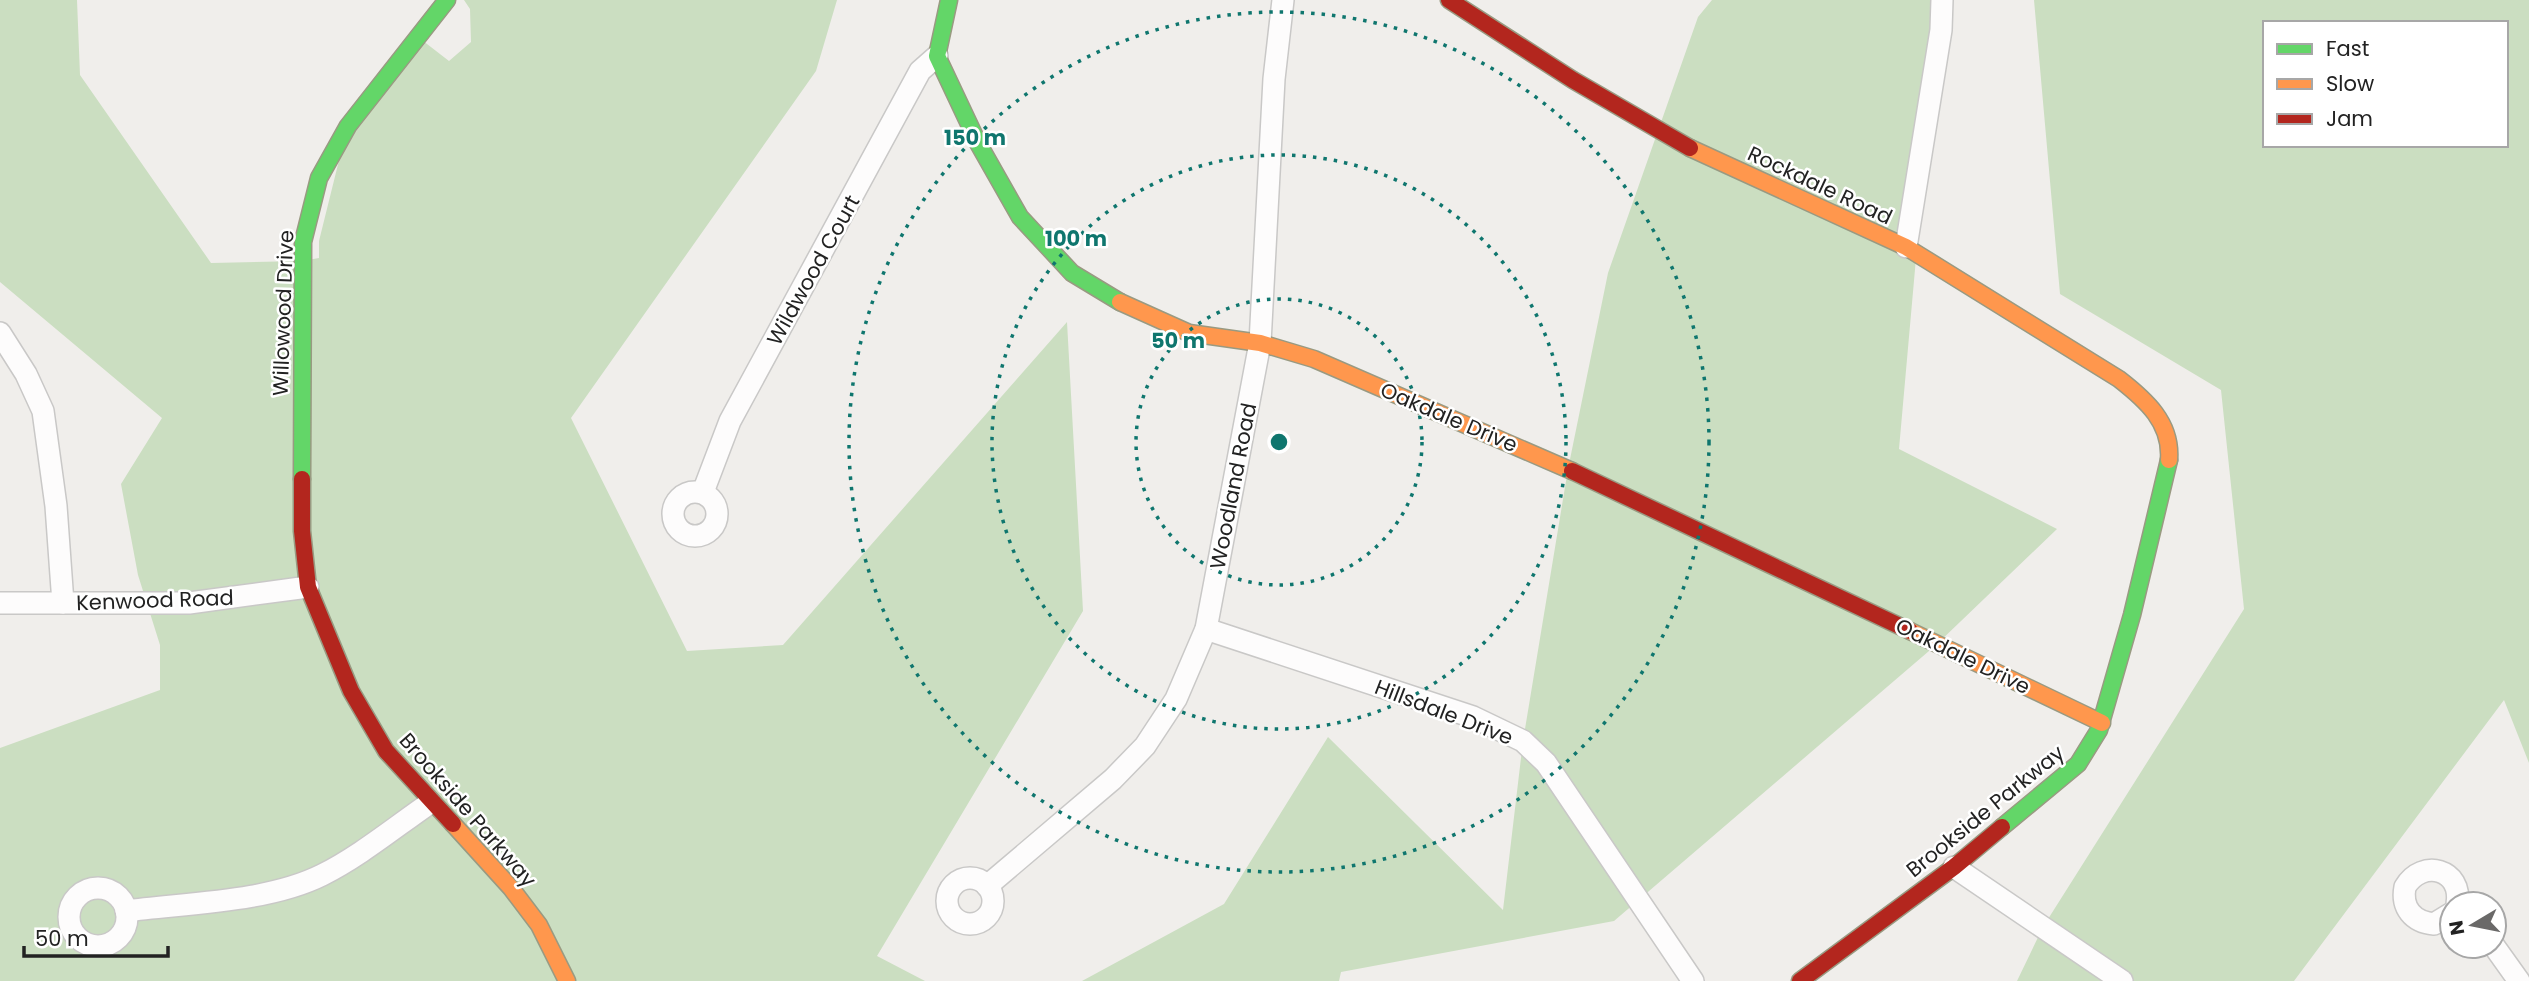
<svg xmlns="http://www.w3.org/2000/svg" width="2529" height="981" viewBox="0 0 2529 981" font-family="Poppins,sans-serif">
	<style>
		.forest { fill: #cbdec1; fill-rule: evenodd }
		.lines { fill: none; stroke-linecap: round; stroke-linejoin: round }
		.street-casing { stroke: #c9c8c7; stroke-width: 24 }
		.fast-casing { stroke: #999a82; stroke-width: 19 }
		.slow-casing { stroke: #999a82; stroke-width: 19 }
		.jam-casing { stroke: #999a82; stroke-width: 19 }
		.street { stroke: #fdfcfc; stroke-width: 21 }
		.fast { stroke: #63d668; stroke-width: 16 }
		.slow { stroke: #ff974d; stroke-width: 16 }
		.jam { stroke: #b3261e; stroke-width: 16 }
		.ring { fill: none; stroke: #0f766e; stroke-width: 3.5; stroke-dasharray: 3.5 7 }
		.labels { text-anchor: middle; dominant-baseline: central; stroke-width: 5; stroke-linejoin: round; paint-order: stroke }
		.street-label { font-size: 21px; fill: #222; stroke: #fff }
		.centre { fill: #0f766e; stroke: #fff; stroke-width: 3.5 }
		.ring-label { font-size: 21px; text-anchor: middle; font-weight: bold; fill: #0f766e; stroke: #fff; stroke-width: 5; stroke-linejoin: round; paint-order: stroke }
	</style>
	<rect width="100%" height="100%" fill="#f0eeeb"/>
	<!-- forest -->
	<g class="forest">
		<path d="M 0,0 L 77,0 L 80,75 L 211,263 L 302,261 L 319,258 L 319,241 L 347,128 L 418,37 L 449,61 L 471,42 L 470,9 L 464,0 L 837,0 L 816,71 L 571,418 L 687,651 L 783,645 L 1067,322 L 1083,611 L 877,956 L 925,981 L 0,981 L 0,748 L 160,690 L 160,645 L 138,575 L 121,484 L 162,418 L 0,282 Z"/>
		<path d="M 1712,0 L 1939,0 L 1899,449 L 2057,529 L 1936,645 L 1614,921 L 1341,972 L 1339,981 L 1082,981 L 1224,904 L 1328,737 L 1503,910 L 1523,741 L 1568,469 L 1608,273 L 1698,17 Z"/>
		<path d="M 2034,0 L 2529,0 L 2529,763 L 2504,700 L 2294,981 L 2017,981 L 2043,927 L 2244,609 L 2221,390 L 2060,294 ZM 2265,23 L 2506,23 L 2506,145 L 2265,145 Z"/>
	</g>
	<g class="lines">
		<!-- street casing -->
		<g class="street-casing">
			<g id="street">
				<path d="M 1906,247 L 1941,30 L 1942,0"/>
				<path d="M 0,333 L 26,374 L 43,411 L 56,506 L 63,603"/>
				<circle cx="695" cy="514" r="22"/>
				<path d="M 703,492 L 730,421 L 920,71 L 937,56"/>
				<path d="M 0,603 L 189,603 L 308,587"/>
				<path d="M 1206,629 L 1473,717 L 1523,741 L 1546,763 L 1693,981"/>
				<path d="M 1954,867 L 2122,981"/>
				<circle cx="970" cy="901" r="23"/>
				<path d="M 987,886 L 1113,779 L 1145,746 L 1176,699 L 1206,629 L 1260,343 L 1274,79 L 1283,0"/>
				<circle cx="98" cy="917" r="29"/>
				<path d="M 126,911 C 187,903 268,902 322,875 C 360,856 395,827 430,803"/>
				<path d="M 2452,913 L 2434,924 C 2413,922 2401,908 2405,887 C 2422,858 2463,869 2457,904"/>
				<path d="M 2494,946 L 2519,981"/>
			</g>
		</g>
		<!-- fast casing -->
		<g class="fast-casing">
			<g id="fast">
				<path d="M 949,0 L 937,56 L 978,143 L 1020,217 L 1072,273 L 1120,302"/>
				<path d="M 302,479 L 303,242 L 319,178 L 348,126 L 447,0"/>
				<path d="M 2002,827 L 2078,764 L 2099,730 L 2132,615 L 2169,460"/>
			</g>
		</g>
		<!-- slow casing -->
		<g class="slow-casing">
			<g id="slow">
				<path d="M 1690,148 L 1906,247 L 2119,379 C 2146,400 2172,423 2169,460"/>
				<path d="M 1120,302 L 1189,333 L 1260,343 L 1314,359 L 1572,471"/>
				<path d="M 1910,631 L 2102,723"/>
				<path d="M 453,824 L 511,888 L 539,925 L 567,981"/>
			</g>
		</g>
		<!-- jam casing -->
		<g class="jam-casing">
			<g id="jam">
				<path d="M 1449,0 L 1573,80 L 1690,148"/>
				<path d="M 1572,471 L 1910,631"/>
				<path d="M 302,479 L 302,531 L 308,587 L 351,691 L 386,751 L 453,824"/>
				<path d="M 1800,981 L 1954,867 L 2002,827"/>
			</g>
		</g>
		<!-- street -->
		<use href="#street" class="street"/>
		<!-- fast -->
		<use href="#fast" class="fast"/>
		<!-- slow -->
		<use href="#slow" class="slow"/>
		<!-- jam -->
		<use href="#jam" class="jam"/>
	</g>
	<!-- distance rings -->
	<g class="ring">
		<circle cx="1279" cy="442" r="143"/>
		<circle cx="1279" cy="442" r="287"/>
		<circle cx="1279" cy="442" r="430"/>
	</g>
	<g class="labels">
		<!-- street labels -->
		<g class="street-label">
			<text transform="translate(1820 185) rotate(25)">Rockdale Road</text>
			<text transform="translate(813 270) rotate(-61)">Wildwood Court</text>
			<text transform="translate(283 313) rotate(-88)">Willowood Drive</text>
			<text transform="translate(1449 417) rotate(23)">Oakdale Drive</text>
			<text transform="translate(1233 486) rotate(-79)">Woodland Road</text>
			<text transform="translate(155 600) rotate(-2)">Kenwood Road</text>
			<text transform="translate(1963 656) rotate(26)">Oakdale Drive</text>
			<text transform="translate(1444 712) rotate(21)">Hillsdale Drive</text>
			<text transform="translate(468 810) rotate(49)">Brookside Parkway</text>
			<text transform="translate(1985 811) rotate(-39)">Brookside Parkway</text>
		</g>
	</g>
	<circle cx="1279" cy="442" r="10" class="centre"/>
	<g class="ring-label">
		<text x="975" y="145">150 m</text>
		<text x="1076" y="246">100 m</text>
		<text x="1178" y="348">50 m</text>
	</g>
	<!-- legend -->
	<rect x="2263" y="21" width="245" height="126" fill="#ffffff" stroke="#a7a7a7" stroke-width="2"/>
	<rect x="2277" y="44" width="35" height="10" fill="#63d668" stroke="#a7a7a7" stroke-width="2"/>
	<text x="2326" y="56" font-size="21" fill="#222222">Fast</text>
	<rect x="2277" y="79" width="35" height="10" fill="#ff974d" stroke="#a7a7a7" stroke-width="2"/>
	<text x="2326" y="91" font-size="21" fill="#222222">Slow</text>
	<rect x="2277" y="114" width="35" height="10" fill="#b3261e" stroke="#a7a7a7" stroke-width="2"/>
	<text x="2326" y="126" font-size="21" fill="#222222">Jam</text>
	<!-- north arrow -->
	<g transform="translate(2473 925) rotate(260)"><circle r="33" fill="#ffffff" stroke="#a7a7a7" stroke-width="2"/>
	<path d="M0-5L12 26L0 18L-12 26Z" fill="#6a6968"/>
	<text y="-10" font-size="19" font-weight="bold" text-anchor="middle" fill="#222222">N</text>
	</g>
	<!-- scale -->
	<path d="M24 946v10h144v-10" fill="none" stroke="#222222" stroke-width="3.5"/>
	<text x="35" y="946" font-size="21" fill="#222222" stroke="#ffffff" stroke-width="5" paint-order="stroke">50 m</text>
</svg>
